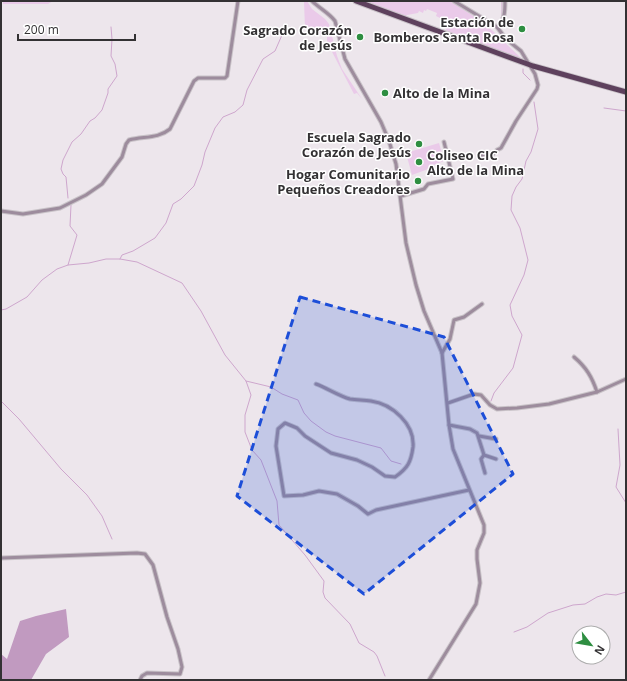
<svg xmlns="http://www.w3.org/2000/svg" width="627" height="681" viewBox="0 0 627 681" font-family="'Open Sans',sans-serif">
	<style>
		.green { fill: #eacae9 }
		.forest { fill: #c19ac0 }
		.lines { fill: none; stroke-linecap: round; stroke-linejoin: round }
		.stream { stroke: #cea6cd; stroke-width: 1 }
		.minor-casing { stroke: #c8c2c7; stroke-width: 5 }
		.primary-casing { stroke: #c8c2c7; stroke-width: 7 }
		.minor { stroke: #9d8c9d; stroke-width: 3 }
		.primary { stroke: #5e415d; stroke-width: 5 }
		.marked { fill: #1d4ed8; fill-opacity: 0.2; stroke: #1d4ed8; stroke-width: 3; stroke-dasharray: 8 5; stroke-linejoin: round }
		.poi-dot { fill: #2e8e41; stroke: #fff; stroke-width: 1.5 }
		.labels { text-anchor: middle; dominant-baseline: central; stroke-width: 3; stroke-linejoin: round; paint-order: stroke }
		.poi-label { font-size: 13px; font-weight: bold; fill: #333133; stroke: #fff; text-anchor: end }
	</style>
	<rect width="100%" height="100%" fill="#ede6ec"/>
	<!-- green -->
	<g class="green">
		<path d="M 3,1 L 53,1 L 48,4 L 3,4 Z"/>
		<path d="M 304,1 L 307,1 L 312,9 L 325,19 L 329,24 L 337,56 L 342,69 L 362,99 L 357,93 L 354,94 L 329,46 L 320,44 L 320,42 L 327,43 L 327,33 L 320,34 L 318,31 L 310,31 L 305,28 Z"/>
		<path d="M 365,1 L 450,1 L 478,19 L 493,31 L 523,60 L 449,33 L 443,26 L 444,20 L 436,16 L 437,13 L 427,9 L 426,11 L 424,10 L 423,13 L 419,11 L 418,13 L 407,15 L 406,16 Z"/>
		<path d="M 439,143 L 444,161 L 431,166 L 431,168 L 412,175 L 406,153 Z"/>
	</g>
	<!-- forest -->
	<path class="forest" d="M 66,609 L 69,637 L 46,654 L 31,680 L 1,680 L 1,654 L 7,659 L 20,621 L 36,616 Z"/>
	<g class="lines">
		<!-- stream -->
		<g class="stream">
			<path d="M 500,22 L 502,15 L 502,1"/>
			<path d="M 523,69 L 523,73 L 530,80"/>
			<path d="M 604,108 L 626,111"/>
			<path d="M 68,198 L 66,177 L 63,174 L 61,169 L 63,160 L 72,142 L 81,134 L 90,121 L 95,118 L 102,110 L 108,93 L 108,89 L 117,76 L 115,64 L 111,56 L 112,39 L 111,27"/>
			<path d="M 120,259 L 122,255 L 133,251 L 155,238 L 166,223 L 173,204 L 181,199 L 194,186 L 202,165 L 205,152 L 215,128 L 223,117 L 235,112 L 243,105 L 247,90 L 263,59 L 275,51 L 282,35 L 290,27"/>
			<path d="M 68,265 L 77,235 L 70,226 L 71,205"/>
			<path d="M 1,310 L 6,309 L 27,297 L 42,280 L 57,269 L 68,265 L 89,263 L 106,259 L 120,259 L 137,262 L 182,283 L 201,311 L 225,355 L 246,381 L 251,395 L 245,415 L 245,432 L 252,450 L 261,460 L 277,501 L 279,525 L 305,555 L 324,581 L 323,592 L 325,598 L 350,624 L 359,643 L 374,652 L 377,656 L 385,676"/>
			<path d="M 246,381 L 271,387 L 282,394 L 298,400 L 304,413 L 311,421 L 326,432 L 335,436 L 381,448 L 391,461 L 401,464"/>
			<path d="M 1,401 L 19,419 L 61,469 L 87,495 L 102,516 L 112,539"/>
			<path d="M 491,401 L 494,393 L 513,368 L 522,335 L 512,316 L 510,305 L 524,275 L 528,260 L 520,228 L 511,210 L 512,196 L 516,187 L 522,179 L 526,161 L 531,152 L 538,129 L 534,102"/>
			<path d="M 618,429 L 620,465 L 616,487 L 626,503"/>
			<path d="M 514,632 L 527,627 L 548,613 L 573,605 L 585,604 L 597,597 L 606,594 L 616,595 L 626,592"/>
		</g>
		<!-- minor casing -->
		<g class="minor-casing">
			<g id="minor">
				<path d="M 312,1 C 319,8 329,13 335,21 L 345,59 L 381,122 L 389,141 L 396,164 L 406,243 L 416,285 L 424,311 L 442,353 L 449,425 L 453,449 L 484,525 L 484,533 L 477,550 L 477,559 L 480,583 L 476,604 L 429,680"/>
				<path d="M 454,1 L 497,27 L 506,39 L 521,51 L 535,74 L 538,85 L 537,89 L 516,121 L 501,148 L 497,150 L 491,156 L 481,155"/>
				<path d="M 497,27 C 505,21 505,10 505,1"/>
				<path d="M 401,196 L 424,189 L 428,184 L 453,179 L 444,142"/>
				<path d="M 1,211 L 23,214 L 60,208 L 86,195 L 102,184 L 122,157 L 126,144 L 129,140 C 143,136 158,139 170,129 L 194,81 L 198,78 L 225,78 L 227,76 L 238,1"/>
				<path d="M 442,353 L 450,339 L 454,320 L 464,317 L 482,304"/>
				<path d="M 574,357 C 586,367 592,377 597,392"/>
				<path d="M 316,384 C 327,388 339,396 350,399 C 357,400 364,400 371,401 C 392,404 415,424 413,447 C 411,462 408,468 395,477 L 385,476 L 372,467 L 357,460 L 331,453 L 305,436 L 297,428 L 285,423 L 278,429 L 276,446 L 284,496 L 303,495 L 319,491 L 337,494 L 358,506 L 368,514 L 376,510 L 469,490"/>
				<path d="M 448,403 L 474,394 L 481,395 L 490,405 L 497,409 L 517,408 L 549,404 L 597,392 L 626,379"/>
				<path d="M 449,425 L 470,429 L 477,433 L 484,455 L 496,459"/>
				<path d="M 479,436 L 496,439"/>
				<path d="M 484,455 L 481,459 L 485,473"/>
				<path d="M 1,558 L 137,553 L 145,554 L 153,565 L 167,617 L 178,649 L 182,667 L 180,674 L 147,673 L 142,676 L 140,680"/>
			</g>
		</g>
		<!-- primary casing -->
		<g class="primary-casing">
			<path id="primary" d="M 356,1 L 533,66 L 626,92"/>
		</g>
		<!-- minor -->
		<use href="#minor" class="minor"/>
		<!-- primary -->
		<use href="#primary" class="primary"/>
	</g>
	<!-- marked area -->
	<path class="marked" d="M 300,297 L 444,337 L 513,474 L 364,594 L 237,496 Z"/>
	<!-- markers -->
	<g class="poi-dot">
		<circle cx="522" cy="29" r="4"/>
		<circle cx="360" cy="37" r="4"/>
		<circle cx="385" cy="93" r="4"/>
		<circle cx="419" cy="144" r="4"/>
		<circle cx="419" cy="162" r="4"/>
		<circle cx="418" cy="181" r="4"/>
	</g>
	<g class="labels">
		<!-- poi labels -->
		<g class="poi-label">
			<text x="514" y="22">Estación de<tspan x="514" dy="15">Bomberos Santa Rosa</tspan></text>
			<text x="352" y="30">Sagrado Corazón<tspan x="352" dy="15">de Jesús</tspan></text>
			<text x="393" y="93" text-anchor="start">Alto de la Mina</text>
			<text x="411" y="137">Escuela Sagrado<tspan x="411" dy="15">Corazón de Jesús</tspan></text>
			<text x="427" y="155" text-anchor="start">Coliseo CIC<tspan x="427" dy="15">Alto de la Mina</tspan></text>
			<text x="410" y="174">Hogar Comunitario<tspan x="410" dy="15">Pequeños Creadores</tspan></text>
		</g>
	</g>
	<!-- border -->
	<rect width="627" height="681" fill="none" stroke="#333133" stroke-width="4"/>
	<!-- north arrow -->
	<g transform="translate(591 645) rotate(121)"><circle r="19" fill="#ffffff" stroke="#adadad"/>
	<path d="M0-3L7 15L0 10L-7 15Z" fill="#2e8e41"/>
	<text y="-6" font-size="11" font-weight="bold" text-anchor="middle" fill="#333133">N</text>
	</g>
	<!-- scale -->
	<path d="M18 34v6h117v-6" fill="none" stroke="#333133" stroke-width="2"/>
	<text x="24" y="34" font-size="12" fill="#333133" stroke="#ffffff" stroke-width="3" paint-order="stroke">200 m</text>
</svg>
